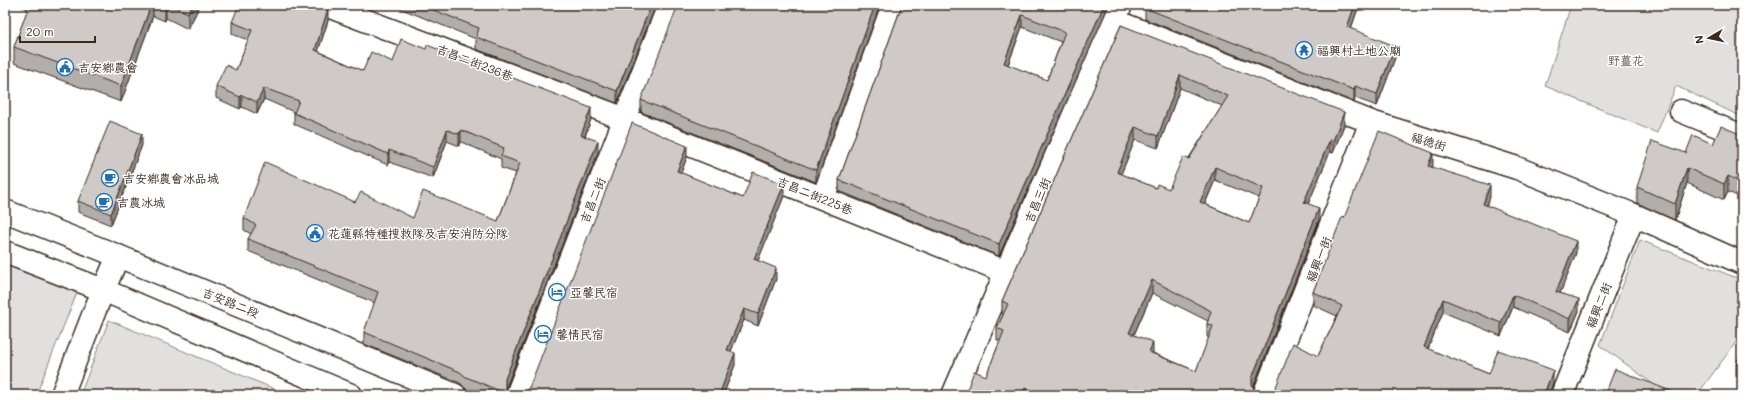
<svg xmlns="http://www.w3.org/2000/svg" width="1747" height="400" viewBox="0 0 1747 400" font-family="Mali,'LXGW WenKai TC',sans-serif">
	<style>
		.green { fill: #e2e0de; stroke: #8e857e }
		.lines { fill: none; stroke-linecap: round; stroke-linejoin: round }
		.street-casing { stroke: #3b2a1e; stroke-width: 25 }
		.primary-casing { stroke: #3b2a1e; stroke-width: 25 }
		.street { stroke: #fff; stroke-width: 22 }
		.primary { stroke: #fff; stroke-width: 22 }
		.wall { fill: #b2aeab; stroke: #3b2a1e; fill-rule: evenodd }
		.shaded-wall { fill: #918d8b; stroke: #3b2a1e }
		.building { fill: #cfcac7; stroke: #3b2a1e; fill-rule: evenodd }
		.labels { text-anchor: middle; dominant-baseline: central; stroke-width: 3; stroke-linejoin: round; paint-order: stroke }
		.poi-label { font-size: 12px; fill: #3b2a1e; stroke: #fff; text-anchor: start }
		.park-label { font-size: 12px; fill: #65584e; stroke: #fff }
		.street-label { font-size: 12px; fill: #3b2a1e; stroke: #fff }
	</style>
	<rect width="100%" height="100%" fill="#fff"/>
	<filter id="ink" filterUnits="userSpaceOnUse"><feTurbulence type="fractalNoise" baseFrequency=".025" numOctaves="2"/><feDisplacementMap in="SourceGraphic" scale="8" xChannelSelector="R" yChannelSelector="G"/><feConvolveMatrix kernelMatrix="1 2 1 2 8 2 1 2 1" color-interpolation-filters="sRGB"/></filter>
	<g filter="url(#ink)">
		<!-- green -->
		<g class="green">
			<path d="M 1571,5 L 1742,5 L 1742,117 L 1676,86 L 1657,133 L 1545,86 Z"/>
			<path d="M 1640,240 L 1742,280 L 1742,334 L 1697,395 L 1668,395 L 1600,345 Z"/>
			<path d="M 5,261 L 78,290 L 36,395 L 5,395 Z"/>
			<path d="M 109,320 L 289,395 L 80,395 Z"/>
		</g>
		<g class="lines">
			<!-- street casing -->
			<g class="street-casing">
				<g id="street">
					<path d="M 325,5 L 625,119 L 1006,272"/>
					<path d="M 1115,21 L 1371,122 L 1517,168 L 1634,215 L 1742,263"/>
					<path d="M 1681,111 L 1742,136"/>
					<path d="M 823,198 L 893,5"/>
					<path d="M 62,395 L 95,310 L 118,256"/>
					<path d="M 517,395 L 669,5"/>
					<path d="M 953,395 L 1121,5"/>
					<path d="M 1264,395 L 1371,122"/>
					<path d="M 1562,395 L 1634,215"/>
				</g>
			</g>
			<!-- primary casing -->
			<g class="primary-casing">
				<g id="primary">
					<path d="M 5,211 L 118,256 L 455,395"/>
					<path d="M 5,252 L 103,290 L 351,395"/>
				</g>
			</g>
			<!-- street -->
			<use href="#street" class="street"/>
			<!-- primary -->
			<use href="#primary" class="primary"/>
		</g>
		<!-- wall -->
		<g class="wall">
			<path d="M 16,5 L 200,5 L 188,29 L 166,18 L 165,21 L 153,16 L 121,102 L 14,63 L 14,47 L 28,9 Z"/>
			<path d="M 392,5 L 656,5 L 617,103 L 476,49 L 476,39 Z"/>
			<path d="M 880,5 L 816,182 L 641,112 L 641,100 Z"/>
			<path d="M 902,5 L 1109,5 L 999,256 L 839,191 L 839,180 ZM 1022,27 L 1061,42 L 1047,80 L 1008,65 Z"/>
			<path d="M 1359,5 L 1351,29 L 1395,58 L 1377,106 L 1355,98 L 1354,102 L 1145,19 L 1145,8 Z"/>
			<path d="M 328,21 L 318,51 L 363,71 L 393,62 L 591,119 L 585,137 L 598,153 L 506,389 L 507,391 L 512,395 L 515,395 L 481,395 L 466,389 L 460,383 L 364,344 L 364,332 L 375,303 L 248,251 L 248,239 L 251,234 L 244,230 L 244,218 L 355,202 L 413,218 L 498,221 L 516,173 L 501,168 L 501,159 L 461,142 L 459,146 L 447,141 L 433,178 L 389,162 L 388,165 L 294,124 L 294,112 L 264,99 L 257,114 L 242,107 L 240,109 L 216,98 L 216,86 L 236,70 L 248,40 L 232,34 L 232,22 Z"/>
			<path d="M 1121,25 L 1344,125 L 1333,153 L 1330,152 L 1308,204 L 1319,220 L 1253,388 L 1255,391 L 1259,394 L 1265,395 L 1272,392 L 1318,356 L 1337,316 L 1313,305 L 1313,292 L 1344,218 L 1433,166 L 1432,167 L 1490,197 L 1487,206 L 1576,253 L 1560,293 L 1579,311 L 1570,332 L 1513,307 L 1501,336 L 1443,312 L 1428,349 L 1489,374 L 1553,383 L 1549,395 L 965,395 L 986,376 L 1000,341 L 997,340 L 997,328 L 1003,314 L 1002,314 L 1002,301 ZM 1180,88 L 1222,106 L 1169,189 L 1156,188 L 1121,174 L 1135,140 L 1158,148 ZM 1215,180 L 1259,198 L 1249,223 L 1205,204 ZM 1152,293 L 1208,321 L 1207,324 L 1207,337 L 1209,338 L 1196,371 L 1153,353 L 1134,335 Z"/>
			<path d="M 1742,135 L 1742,198 L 1728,192 L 1724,200 L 1687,183 L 1675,220 L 1637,203 L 1637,187 L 1713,144 Z"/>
			<path d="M 142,145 L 111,225 L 78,212 L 78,201 Z"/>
			<path d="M 687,157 L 681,173 L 743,198 L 784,196 L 758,260 L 776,279 L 758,326 L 744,320 L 731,351 L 735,365 L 723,395 L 520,395 L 525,393 Z"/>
			<path d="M 1742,351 L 1742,378 L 1736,376 L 1736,364 Z"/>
		</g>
		<!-- shaded-wall -->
		<g class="shaded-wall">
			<path d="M 151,5 L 153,5 L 153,16 L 121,102 L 121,86 Z"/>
			<path d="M 165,5 L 166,5 L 166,18 L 165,21 Z"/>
			<path d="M 192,5 L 200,5 L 188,29 L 188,13 Z"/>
			<path d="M 651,5 L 656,5 L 617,103 L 617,91 Z"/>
			<path d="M 875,5 L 880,5 L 816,182 L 816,170 Z"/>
			<path d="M 1104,5 L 1109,5 L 999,256 L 999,244 Z"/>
			<path d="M 1355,5 L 1359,5 L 1359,6 L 1347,39 L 1347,27 Z"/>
			<path d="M 328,9 L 328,21 L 315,61 L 315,50 Z"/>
			<path d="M 1022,15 L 1022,27 L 1004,75 L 1004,63 Z"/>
			<path d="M 1395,46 L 1395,58 L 1377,106 L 1377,94 Z"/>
			<path d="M 1180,75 L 1180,88 L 1158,148 L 1158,136 Z"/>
			<path d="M 1355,86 L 1355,98 L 1354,102 L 1354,90 Z"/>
			<path d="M 264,88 L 264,99 L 257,114 L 257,102 Z"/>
			<path d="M 242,95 L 242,107 L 240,109 L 240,97 Z"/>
			<path d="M 591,108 L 591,119 L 581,147 L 581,135 Z"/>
			<path d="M 1344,112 L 1344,125 L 1333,153 L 1333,141 Z"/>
			<path d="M 1135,127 L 1135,140 L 1117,184 L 1117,172 Z"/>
			<path d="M 447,130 L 447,141 L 433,178 L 433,167 Z"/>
			<path d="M 461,130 L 461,142 L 459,146 L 459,134 Z"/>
			<path d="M 142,134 L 142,145 L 111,225 L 111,214 Z"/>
			<path d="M 1330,139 L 1330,152 L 1304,214 L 1304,202 Z"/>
			<path d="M 598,141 L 598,153 L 505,390 L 505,379 Z"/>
			<path d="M 687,146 L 687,157 L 677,183 L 677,171 Z"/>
			<path d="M 389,150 L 389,162 L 388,165 L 388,154 Z"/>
			<path d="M 1433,153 L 1433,166 L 1428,178 L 1428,166 Z"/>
			<path d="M 1215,167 L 1215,180 L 1200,215 L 1200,202 Z"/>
			<path d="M 1687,168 L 1687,183 L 1675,220 L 1675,204 Z"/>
			<path d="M 1728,176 L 1728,192 L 1724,200 L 1724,184 Z"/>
			<path d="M 784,184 L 784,196 L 754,271 L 754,259 Z"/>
			<path d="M 1490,185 L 1490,197 L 1483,217 L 1483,204 Z"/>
			<path d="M 1319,208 L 1319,220 L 1252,390 L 1252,378 Z"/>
			<path d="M 1576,241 L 1576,253 L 1556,304 L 1556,292 Z"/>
			<path d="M 776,268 L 776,279 L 758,326 L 758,314 Z"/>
			<path d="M 1152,280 L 1152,293 L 1129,346 L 1129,333 Z"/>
			<path d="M 1513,295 L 1513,307 L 1501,336 L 1501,323 Z"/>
			<path d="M 1443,299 L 1443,312 L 1424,359 L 1424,347 Z"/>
			<path d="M 1579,299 L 1579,311 L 1570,332 L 1570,319 Z"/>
			<path d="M 744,309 L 744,320 L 727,361 L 727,350 Z"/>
			<path d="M 1153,342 L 1153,355 L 1149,352 Z"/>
			<path d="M 735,353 L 735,365 L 723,395 L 719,395 Z"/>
			<path d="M 1553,370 L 1553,383 L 1549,395 L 1544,395 Z"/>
			<path d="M 1025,388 L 1025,395 L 1022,395 Z"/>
		</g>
		<!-- building -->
		<g class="building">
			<path d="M 29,5 L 151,5 L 121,86 L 14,47 Z"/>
			<path d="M 171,5 L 192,5 L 188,13 Z"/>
			<path d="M 239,5 L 316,5 L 328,9 L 315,50 L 363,71 L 371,52 L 393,62 L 401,39 L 426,49 L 427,45 L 591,108 L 581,135 L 598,141 L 505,379 L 505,386 L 507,391 L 512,395 L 515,395 L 510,395 L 466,377 L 460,372 L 364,332 L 378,292 L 248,239 L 256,225 L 244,218 L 265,162 L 355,202 L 361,192 L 413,218 L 423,191 L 498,221 L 520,163 L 501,156 L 504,148 L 461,130 L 459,134 L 447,130 L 433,167 L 389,150 L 388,154 L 294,113 L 299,101 L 264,88 L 257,102 L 242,95 L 240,97 L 216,86 L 226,65 L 236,70 L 252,30 L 232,22 Z"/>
			<path d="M 421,5 L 651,5 L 617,91 L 476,37 L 479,28 Z"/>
			<path d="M 678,5 L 875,5 L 816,170 L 641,100 Z"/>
			<path d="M 902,5 L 1104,5 L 999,244 L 839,180 ZM 1022,15 L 1065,32 L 1047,80 L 1004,63 Z"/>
			<path d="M 1146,5 L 1355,5 L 1347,27 L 1395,46 L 1377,94 L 1355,86 L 1354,90 L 1145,8 Z"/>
			<path d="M 1121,25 L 1344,112 L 1333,141 L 1330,139 L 1304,202 L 1319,208 L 1252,378 L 1252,385 L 1255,391 L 1259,394 L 1265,395 L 1272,392 L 1276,387 L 1293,343 L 1318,356 L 1342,306 L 1313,292 L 1342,217 L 1344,218 L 1379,131 L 1433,153 L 1428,166 L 1490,185 L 1483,204 L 1576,241 L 1556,292 L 1579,299 L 1570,319 L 1513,295 L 1501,323 L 1443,299 L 1424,347 L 1489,374 L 1498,350 L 1553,370 L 1544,394 L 1546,395 L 1040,395 L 1025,388 L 1022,395 L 965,395 L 974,371 L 986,376 L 1004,331 L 997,328 L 1008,304 L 1002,301 ZM 1180,75 L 1228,96 L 1189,159 L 1183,157 L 1169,189 L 1157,184 L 1156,188 L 1117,172 L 1135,127 L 1158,136 ZM 1215,167 L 1263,188 L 1249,223 L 1200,202 ZM 1152,280 L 1211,311 L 1207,324 L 1213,326 L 1196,371 L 1149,352 L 1153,342 L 1129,333 Z"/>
			<path d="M 110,121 L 142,134 L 111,214 L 78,201 Z"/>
			<path d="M 632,123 L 687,146 L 677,171 L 743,198 L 753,172 L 784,184 L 754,259 L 776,268 L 758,314 L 744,309 L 727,350 L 735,353 L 719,395 L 520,395 L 525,393 L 529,388 Z"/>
			<path d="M 1721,126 L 1742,135 L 1742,183 L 1728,176 L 1724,184 L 1687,168 L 1675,204 L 1637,187 L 1652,141 L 1686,153 L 1693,135 L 1713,144 Z"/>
			<path d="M 1742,351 L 1742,367 L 1736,364 Z"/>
			<path d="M 1615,369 L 1673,392 L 1672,395 L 1605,395 Z"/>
		</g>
	</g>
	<!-- icons -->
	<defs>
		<g id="temple-ring" transform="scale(0.9)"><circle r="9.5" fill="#fff" stroke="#1f6fb2" stroke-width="1.5"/><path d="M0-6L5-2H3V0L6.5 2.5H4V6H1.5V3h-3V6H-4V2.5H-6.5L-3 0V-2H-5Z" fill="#1f6fb2"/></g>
		<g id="civic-ring" transform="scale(0.9)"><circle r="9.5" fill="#fff" stroke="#1f6fb2" stroke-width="1.5"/><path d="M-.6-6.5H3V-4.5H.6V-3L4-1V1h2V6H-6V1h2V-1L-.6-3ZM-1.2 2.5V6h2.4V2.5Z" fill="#1f6fb2"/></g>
		<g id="cafe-ring" transform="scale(0.9)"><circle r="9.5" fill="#fff" stroke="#1f6fb2" stroke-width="1.5"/><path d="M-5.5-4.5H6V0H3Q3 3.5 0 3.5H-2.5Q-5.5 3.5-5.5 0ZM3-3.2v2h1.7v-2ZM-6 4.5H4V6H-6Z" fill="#1f6fb2"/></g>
		<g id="hotel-ring" transform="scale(0.9)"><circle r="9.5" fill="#fff" stroke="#1f6fb2" stroke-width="1.5"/><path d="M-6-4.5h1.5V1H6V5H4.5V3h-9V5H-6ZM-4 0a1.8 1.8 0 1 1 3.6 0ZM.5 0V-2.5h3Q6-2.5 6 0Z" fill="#1f6fb2"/></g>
	</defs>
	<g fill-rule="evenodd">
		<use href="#temple-ring" x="1304" y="50"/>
		<use href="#civic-ring" x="65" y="67"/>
		<use href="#cafe-ring" x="110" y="178"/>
		<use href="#cafe-ring" x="104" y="202"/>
		<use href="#civic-ring" x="315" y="233"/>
		<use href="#hotel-ring" x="557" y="292"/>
		<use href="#hotel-ring" x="543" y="334"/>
	</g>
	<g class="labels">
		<!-- poi labels -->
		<g class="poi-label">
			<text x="1317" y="50">福興村土地公廟</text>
			<text x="78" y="67">吉安鄉農會</text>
			<text x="123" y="178">吉安鄉農會冰品城</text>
			<text x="117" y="202">吉農冰城</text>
			<text x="328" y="233">花蓮縣特種搜救隊及吉安消防分隊</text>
			<text x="570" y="292">亞馨民宿</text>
			<text x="556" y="334">馨情民宿</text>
		</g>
		<!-- park labels -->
		<g class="park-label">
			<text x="1626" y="60">野薑花</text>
		</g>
		<!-- street labels -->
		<g class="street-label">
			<text transform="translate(475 62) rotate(21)">吉昌二街236巷</text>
			<text transform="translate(1429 141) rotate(17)">福德街</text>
			<text transform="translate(815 195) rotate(22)">吉昌二街225巷</text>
			<text transform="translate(592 200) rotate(-68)">吉昌二街</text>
			<text transform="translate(1037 200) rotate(-67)">吉昌三街</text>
			<text transform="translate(1318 259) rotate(-68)">福興一街</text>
			<text transform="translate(231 302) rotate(22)">吉安路二段</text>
			<text transform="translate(1598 305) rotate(-68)">福興二街</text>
		</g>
	</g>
	<!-- margin -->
	<rect width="1747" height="400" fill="none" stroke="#fff" stroke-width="20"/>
	<rect x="10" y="10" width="1727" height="380" fill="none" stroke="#3b2a1e" stroke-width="1.5" filter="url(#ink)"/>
	<!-- north arrow -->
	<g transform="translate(1709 38) rotate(261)" stroke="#ffffff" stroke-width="3" paint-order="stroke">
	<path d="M0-3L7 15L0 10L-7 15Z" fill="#3b2a1e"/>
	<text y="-6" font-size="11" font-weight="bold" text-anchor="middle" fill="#3b2a1e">N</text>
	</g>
	<!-- scale -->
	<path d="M20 36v6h75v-6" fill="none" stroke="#3b2a1e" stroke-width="2"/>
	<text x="26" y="36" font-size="12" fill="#3b2a1e" stroke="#ffffff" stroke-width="3" paint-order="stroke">20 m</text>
</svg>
